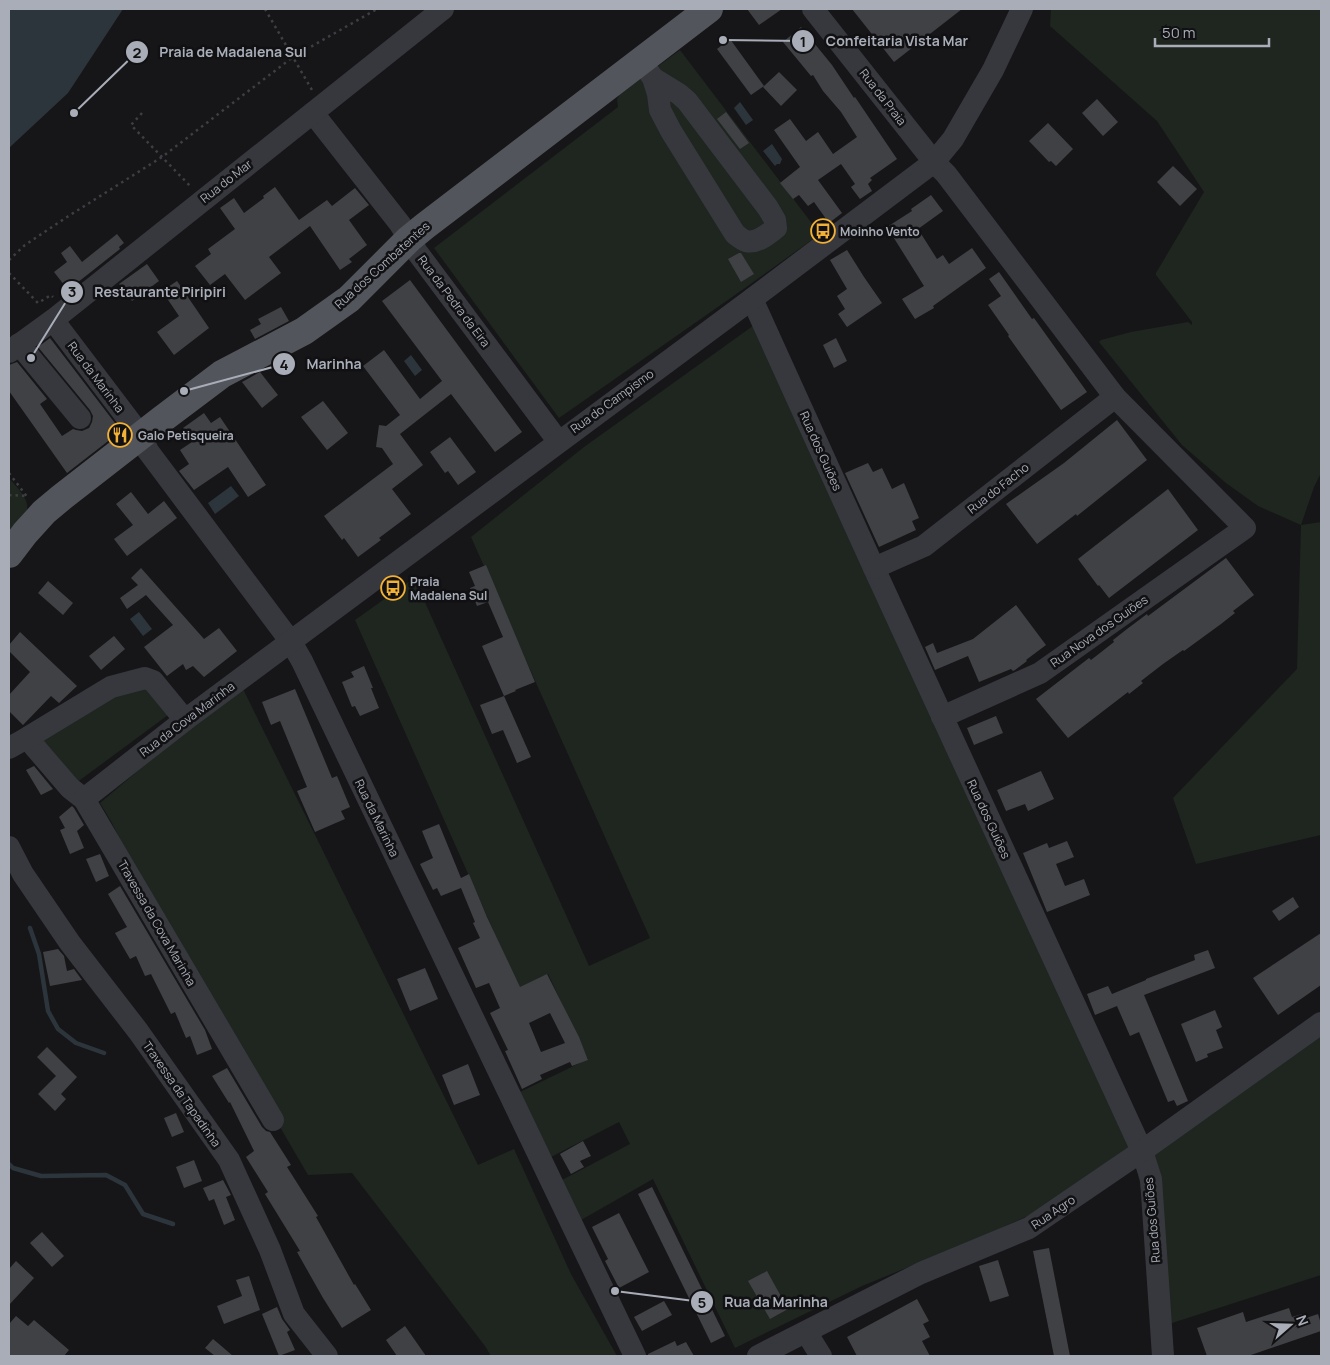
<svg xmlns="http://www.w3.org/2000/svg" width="1330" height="1365" viewBox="0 0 1330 1365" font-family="Manrope,sans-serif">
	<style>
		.green { fill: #1e261f }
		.water { fill: #2c353c }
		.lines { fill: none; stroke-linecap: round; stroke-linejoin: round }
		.stream { stroke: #2c353c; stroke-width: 4.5 }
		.building { fill: #404145; fill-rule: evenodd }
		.path { stroke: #3d3f44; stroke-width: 2.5; stroke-dasharray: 2.5 4; stroke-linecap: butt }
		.minor { stroke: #37383d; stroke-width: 22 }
		.major { stroke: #53555c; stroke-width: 28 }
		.labels { text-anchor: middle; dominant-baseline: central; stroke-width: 5; stroke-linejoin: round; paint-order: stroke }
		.street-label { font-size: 12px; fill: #a8adb8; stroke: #111113 }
		.poi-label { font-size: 12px; font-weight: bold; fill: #a8adb8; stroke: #111113; text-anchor: start }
		.leader { fill: none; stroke: #a8adb8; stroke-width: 2 }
		.callout-dot { fill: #a8adb8; stroke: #111113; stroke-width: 2 }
		.mark-label { font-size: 15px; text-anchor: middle; font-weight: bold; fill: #111 }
		.callout-label { font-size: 14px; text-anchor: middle; font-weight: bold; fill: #a8adb8; stroke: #111113; stroke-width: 5; stroke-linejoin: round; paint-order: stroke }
	</style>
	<rect width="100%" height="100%" fill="#161618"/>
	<!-- green -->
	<g class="green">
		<path d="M 1051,9 L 1321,9 L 1321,473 L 1314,487 L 1301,525 L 1321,522 L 1321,835 L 1196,864 L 1173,798 L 1297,669 L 1301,525 L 1258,506 L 1226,483 L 1182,445 L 1099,342 L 1101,340 L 1131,332 L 1188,322 L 1192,325 L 1192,322 L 1156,275 L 1156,273 L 1204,192 L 1157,121 L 1050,26 Z"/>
		<path d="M 680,50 L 820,234 L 745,288 L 559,418 L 434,248 L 618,107 L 617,99 L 620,94 Z"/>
		<path d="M 757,323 L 1134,1154 L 1321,1028 L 1321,1275 L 1169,1324 L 1134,1155 L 1040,1210 L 982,1237 L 862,1286 L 735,1348 L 653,1179 L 581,1220 L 562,1180 L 630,1144 L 619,1122 L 551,1157 L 520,1092 L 588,1059 L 548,974 L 519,988 L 355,620 L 414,578 L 589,966 L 650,938 L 471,537 L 584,447 Z"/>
		<path d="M 9,478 C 16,487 29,497 27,510 L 9,531 Z"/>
		<path d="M 147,685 L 168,715 L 76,783 L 38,740 L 116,689 Z"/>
		<path d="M 243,689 L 478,1165 L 514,1149 L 571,1274 L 617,1356 L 491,1356 L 485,1346 L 352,1173 L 308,1175 L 157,916 L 112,823 L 100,803 L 193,724 Z"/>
	</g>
	<!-- water -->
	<g class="water">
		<path d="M 9,9 L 123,9 L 68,93 L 9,148 Z"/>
		<path d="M 740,102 L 753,120 L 746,125 L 734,108 Z"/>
		<path d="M 772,144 L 782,159 L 780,164 L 777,164 L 775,166 L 763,151 Z"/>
		<path d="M 411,355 L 422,370 L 415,376 L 404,361 Z"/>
		<path d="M 231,486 L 239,496 L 215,514 L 208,503 Z"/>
		<path d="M 139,612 L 152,629 L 143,636 L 130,619 Z"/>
	</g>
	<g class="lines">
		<!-- stream -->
		<g class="stream">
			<path d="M 30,928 L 39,954 L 48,1011 L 58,1029 L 76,1043 L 104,1053"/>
			<path d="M 9,1164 L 13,1168 L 41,1176 L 106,1175 L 125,1185 L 143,1214 L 173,1224"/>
		</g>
	</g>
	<!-- building -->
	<g class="building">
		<path d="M 747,9 L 782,9 L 759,25 Z"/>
		<path d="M 852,9 L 962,9 L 894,62 Z"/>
		<path d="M 801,27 L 832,65 L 854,98 L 855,97 L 897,159 L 870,178 L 872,180 L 868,184 L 872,191 L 860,199 L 851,187 L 855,184 L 841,164 L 818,180 L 842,213 L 829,223 L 814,202 L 808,206 L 799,195 L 793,199 L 780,183 L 800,167 L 774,130 L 790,119 L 806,141 L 818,132 L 833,154 L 857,137 L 841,112 L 823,91 L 813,75 L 811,76 L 783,42 Z"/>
		<path d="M 730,39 L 764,86 L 751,95 L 717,49 Z"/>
		<path d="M 779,72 L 797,90 L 781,106 L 763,87 Z"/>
		<path d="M 1097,99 L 1118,122 L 1103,136 L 1082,113 Z"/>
		<path d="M 726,112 L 749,143 L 740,149 L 717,119 Z"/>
		<path d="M 1048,123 L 1073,149 L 1056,166 L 1051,161 L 1049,162 L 1029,141 Z"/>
		<path d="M 1173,166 L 1197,189 L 1180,206 L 1157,182 Z"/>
		<path d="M 275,187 L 299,220 L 327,200 L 332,206 L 355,188 L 369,205 L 349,220 L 367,245 L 349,259 L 352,262 L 340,270 L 310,226 L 269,257 L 281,273 L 245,300 L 225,274 L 210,285 L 195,266 L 211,254 L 208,249 L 235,229 L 220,208 L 234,198 L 244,213 L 264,198 L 263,196 Z"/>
		<path d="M 931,195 L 943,211 L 918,229 L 937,259 L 943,255 L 949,264 L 972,248 L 986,268 L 933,306 L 934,308 L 915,319 L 902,299 L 924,286 L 887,227 L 912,211 L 911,209 Z"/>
		<path d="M 117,234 L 124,243 L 119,247 L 120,249 L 68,290 L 54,272 L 67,262 L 61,253 L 70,246 L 82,262 Z"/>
		<path d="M 847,250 L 864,277 L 882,303 L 847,327 L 838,314 L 845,309 L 837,296 L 847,289 L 830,260 Z"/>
		<path d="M 739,253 L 741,253 L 754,274 L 741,282 L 728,259 Z"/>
		<path d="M 147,264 L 159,281 L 132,301 L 119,284 Z"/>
		<path d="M 999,272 L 1032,319 L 1034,318 L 1087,392 L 1061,410 L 1008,336 L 1009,335 L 988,305 L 1001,296 L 989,279 Z"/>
		<path d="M 410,280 L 522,432 L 495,452 L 451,394 L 400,434 L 423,465 L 392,489 L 411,514 L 379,538 L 381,540 L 358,557 L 344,538 L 342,540 L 324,516 L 393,464 L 382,448 L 376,447 L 379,425 L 386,426 L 400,415 L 363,366 L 384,350 L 420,399 L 442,381 L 382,301 Z"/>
		<path d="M 177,281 L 209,328 L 174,355 L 157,332 L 179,316 L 162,291 Z"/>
		<path d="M 281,307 L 289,321 L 255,339 L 250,330 L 261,324 L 258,319 Z"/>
		<path d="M 50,338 L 121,431 L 67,473 L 9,391 L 9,365 L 17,362 L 47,399 L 40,404 L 62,436 L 73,429 L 76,430 L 82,431 L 89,428 L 92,422 L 93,416 L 90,410 L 38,347 Z"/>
		<path d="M 836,338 L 847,361 L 834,368 L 823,345 Z"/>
		<path d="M 260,372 L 278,395 L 262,408 L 242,382 Z"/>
		<path d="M 323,401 L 348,433 L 327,450 L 301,417 Z"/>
		<path d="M 204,413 L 211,423 L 220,417 L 266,485 L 248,497 L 228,467 L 194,490 L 179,471 L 189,464 L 180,450 L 192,442 L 183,428 Z"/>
		<path d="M 1117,420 L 1147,460 L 1077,516 L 1076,514 L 1037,544 L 1006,504 L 1064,463 Z"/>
		<path d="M 450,437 L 476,472 L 458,485 L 448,471 L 445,473 L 430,452 Z"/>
		<path d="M 868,463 L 873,472 L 882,468 L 892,489 L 904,483 L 919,518 L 912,521 L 916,530 L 879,547 L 845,473 Z"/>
		<path d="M 1168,489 L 1198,530 L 1109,598 L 1099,585 L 1098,586 L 1078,559 Z"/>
		<path d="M 131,492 L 148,514 L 164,501 L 177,518 L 127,556 L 114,539 L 133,525 L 116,504 Z"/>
		<path d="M 1226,558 L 1254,595 L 1233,611 L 1235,613 L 1221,624 L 1184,651 L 1183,650 L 1163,664 L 1141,681 L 1143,683 L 1129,694 L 1128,692 L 1068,738 L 1036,699 L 1089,658 L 1091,660 L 1114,642 L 1113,640 L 1127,629 L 1147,614 L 1148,616 Z"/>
		<path d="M 486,565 L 535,682 L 515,690 L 516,691 L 504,696 L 482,646 L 503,637 L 488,602 L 477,606 L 470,588 L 475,586 L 469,572 Z"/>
		<path d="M 141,568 L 204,639 L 219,628 L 237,651 L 204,677 L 193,666 L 186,670 L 183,664 L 167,676 L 144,647 L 173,625 L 146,595 L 127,609 L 120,598 L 138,585 L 131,578 Z"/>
		<path d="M 48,581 L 73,603 L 63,615 L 38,593 Z"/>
		<path d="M 1016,605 L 1046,645 L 1026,660 L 1027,661 L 1015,670 L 1013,671 L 1011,669 L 979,682 L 968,656 L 935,670 L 925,647 L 933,643 L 937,653 L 973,639 Z"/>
		<path d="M 20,632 L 77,686 L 59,703 L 51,696 L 23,725 L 9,711 L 9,695 L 30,672 L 9,651 L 9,645 Z"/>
		<path d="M 114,636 L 125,649 L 101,670 L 89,656 Z"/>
		<path d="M 364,666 L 373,688 L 371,688 L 379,708 L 360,716 L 355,706 L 352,707 L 342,682 L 354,677 L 351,672 Z"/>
		<path d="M 295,689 L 332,778 L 337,776 L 350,807 L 341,811 L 345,819 L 315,832 L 297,791 L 307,787 L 280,721 L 271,725 L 262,702 Z"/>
		<path d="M 504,696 L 531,757 L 517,763 L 503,730 L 492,734 L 480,705 Z"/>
		<path d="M 996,716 L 1003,733 L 974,745 L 967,728 Z"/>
		<path d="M 34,766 L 53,789 L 41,795 L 26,770 Z"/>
		<path d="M 1041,771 L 1054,799 L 1028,811 L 1025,804 L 1006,811 L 997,790 Z"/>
		<path d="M 72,806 L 74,808 L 84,825 L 77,831 L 84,848 L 70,854 L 60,830 L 65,828 L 59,817 Z"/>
		<path d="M 439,824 L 461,878 L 469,874 L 487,917 L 520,987 L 547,974 L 579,1037 L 588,1060 L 572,1066 L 570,1062 L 540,1075 L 542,1079 L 522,1089 L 505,1051 L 508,1050 L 490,1013 L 500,1008 L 489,983 L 476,988 L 458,948 L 480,938 L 473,923 L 475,922 L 461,888 L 441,896 L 437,888 L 433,890 L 420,864 L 433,858 L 422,831 ZM 550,1013 L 565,1043 L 541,1052 L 529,1023 Z"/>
		<path d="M 1067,841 L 1074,857 L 1056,864 L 1065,886 L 1084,879 L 1090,895 L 1047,912 L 1023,853 L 1047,843 L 1049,848 Z"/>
		<path d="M 100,854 L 109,876 L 96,882 L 86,859 Z"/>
		<path d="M 120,886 L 205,1030 L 212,1049 L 197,1055 L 190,1036 L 186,1038 L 175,1012 L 171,1014 L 151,974 L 145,976 L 136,956 L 130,959 L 115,933 L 127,927 L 108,894 Z"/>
		<path d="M 1293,897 L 1299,907 L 1279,921 L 1272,911 Z"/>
		<path d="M 1321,933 L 1321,985 L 1278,1015 L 1253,978 Z"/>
		<path d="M 58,949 L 64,956 L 67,971 L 74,969 L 82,980 L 50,986 L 43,952 Z"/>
		<path d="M 1208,950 L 1215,968 L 1144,995 L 1188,1101 L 1177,1106 L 1174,1100 L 1168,1102 L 1139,1032 L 1130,1036 L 1117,1006 L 1095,1015 L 1087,994 L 1108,986 L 1112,994 L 1146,980 L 1146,979 L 1195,960 L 1194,955 Z"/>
		<path d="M 425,968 L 438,999 L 410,1011 L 397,979 Z"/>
		<path d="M 1215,1010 L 1222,1027 L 1216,1030 L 1223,1048 L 1207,1054 L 1208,1057 L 1196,1062 L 1181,1024 Z"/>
		<path d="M 47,1047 L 77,1077 L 61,1094 L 66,1099 L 55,1111 L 38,1094 L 56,1076 L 37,1057 Z"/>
		<path d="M 468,1064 L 480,1095 L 454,1105 L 442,1075 Z"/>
		<path d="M 227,1068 L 262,1127 L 266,1131 L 270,1132 L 291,1165 L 287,1167 L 318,1216 L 316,1217 L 354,1285 L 355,1284 L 371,1310 L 342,1328 L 323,1298 L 297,1252 L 300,1251 L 265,1194 L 268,1192 L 246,1157 L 254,1151 L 230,1102 L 229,1103 L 212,1076 Z"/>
		<path d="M 176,1113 L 184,1132 L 172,1137 L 164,1118 Z"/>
		<path d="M 583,1141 L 591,1156 L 580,1161 L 584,1167 L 571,1174 L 560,1154 Z"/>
		<path d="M 194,1160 L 202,1181 L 184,1188 L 176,1167 Z"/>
		<path d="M 223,1180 L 231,1195 L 226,1197 L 235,1220 L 224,1225 L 214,1199 L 209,1201 L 203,1188 Z"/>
		<path d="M 652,1187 L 725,1336 L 711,1343 L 638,1194 Z"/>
		<path d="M 619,1213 L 649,1272 L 619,1288 L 605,1261 L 608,1259 L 592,1227 Z"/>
		<path d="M 42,1232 L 64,1256 L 52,1267 L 30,1243 Z"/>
		<path d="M 1049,1248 L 1070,1356 L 1054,1356 L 1033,1251 Z"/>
		<path d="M 998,1260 L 1009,1296 L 990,1302 L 979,1266 Z"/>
		<path d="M 16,1261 L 34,1278 L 9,1305 L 9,1269 Z"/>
		<path d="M 767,1271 L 788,1309 L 770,1319 L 748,1281 Z"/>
		<path d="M 249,1276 L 260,1310 L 224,1324 L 217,1306 L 242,1296 L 236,1280 Z"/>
		<path d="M 917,1299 L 929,1321 L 923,1324 L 930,1337 L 922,1341 L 930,1356 L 857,1356 L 847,1337 Z"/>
		<path d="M 664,1301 L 672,1315 L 642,1331 L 634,1317 Z"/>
		<path d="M 277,1307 L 282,1319 L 290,1330 L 287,1332 L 295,1350 L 279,1356 L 262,1314 Z"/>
		<path d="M 1289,1308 L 1292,1317 L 1302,1314 L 1303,1319 L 1318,1314 L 1321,1324 L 1321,1331 L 1248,1356 L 1207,1356 L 1197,1328 L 1243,1312 L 1246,1322 Z"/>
		<path d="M 16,1316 L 28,1326 L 34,1320 L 69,1350 L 64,1356 L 9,1356 L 9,1324 Z"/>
		<path d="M 405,1326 L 426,1356 L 397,1356 L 386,1340 Z"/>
		<path d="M 213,1339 L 219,1344 L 233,1356 L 215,1356 L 205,1348 Z"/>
		<path d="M 675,1341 L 677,1346 L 686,1342 L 694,1356 L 648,1356 L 648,1354 Z"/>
	</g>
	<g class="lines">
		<!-- path -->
		<g class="path">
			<path d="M 265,9 L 312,90"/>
			<path d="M 142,113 L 131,125 L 192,188"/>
			<path d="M 9,260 L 25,245 L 67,217 L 162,157 L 293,57 L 377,9"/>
			<path d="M 9,273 L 38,303 L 51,295 L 53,297"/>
			<path d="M 9,473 L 28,498"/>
			<path d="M 9,495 L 27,496"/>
		</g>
		<!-- minor -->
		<g class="minor">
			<path d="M 813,9 L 934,162 L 946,174 L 1115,397 L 1245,528 L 1040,673 L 942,717"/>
			<path d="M 641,61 L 653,78 L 658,94 L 660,110 L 671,131 L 735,234 C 738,236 742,240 746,241 C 757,244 768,234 776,228 L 775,220 L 768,208 L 687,101 L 679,94 L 653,78"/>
			<path d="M 313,113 L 400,224 L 417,252 L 558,441"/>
			<path d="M 752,299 L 874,568 L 1142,1151 L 1151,1179 L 1163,1356"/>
			<path d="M 53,320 L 141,436 L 148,451 L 291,642 L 302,661 L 635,1356"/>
			<path d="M 19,344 L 80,418"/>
			<path d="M 9,352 L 53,320 L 443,9"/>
			<path d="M 874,568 L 924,546 L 1115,397"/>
			<path d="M 27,738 L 70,788 L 84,799 L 273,1120"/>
			<path d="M 9,748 L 27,738 L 111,687 L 145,678 L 153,681 L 185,720"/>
			<path d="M 84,799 L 185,720 L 752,299 L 934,162 L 953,139 L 993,70 L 1022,9"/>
			<path d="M 9,847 L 23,874 L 70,943 L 138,1031 L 229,1160 L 270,1250 L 294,1314 L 327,1356"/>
			<path d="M 806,1332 L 821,1356"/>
			<path d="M 758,1356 L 921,1273 L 1029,1228 L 1142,1151 L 1321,1023"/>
		</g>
		<!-- major -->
		<path class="major" d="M 9,554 L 25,533 L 44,512 L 62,497 L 161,420 L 222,374 L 304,331 L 349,299 L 409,239 L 425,226 L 709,9"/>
	</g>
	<!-- icons -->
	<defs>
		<g id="bus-ring" transform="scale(1.25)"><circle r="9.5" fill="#111113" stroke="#f2b134" stroke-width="1.5"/><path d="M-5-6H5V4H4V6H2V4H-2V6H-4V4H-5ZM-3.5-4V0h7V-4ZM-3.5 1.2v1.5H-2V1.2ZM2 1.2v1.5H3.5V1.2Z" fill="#f2b134"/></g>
		<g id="restaurant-ring" transform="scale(1.25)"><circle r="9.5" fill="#111113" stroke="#f2b134" stroke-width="1.5"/><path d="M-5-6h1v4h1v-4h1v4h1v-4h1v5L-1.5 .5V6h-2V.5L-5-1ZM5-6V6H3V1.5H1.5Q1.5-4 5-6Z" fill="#f2b134"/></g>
	</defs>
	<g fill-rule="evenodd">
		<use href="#bus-ring" x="823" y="231"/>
		<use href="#restaurant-ring" x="120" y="435"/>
		<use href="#bus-ring" x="393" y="588"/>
	</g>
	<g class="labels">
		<!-- street labels -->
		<g class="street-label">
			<text transform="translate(883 97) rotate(52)">Rua da Praia</text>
			<text transform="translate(226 181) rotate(-38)">Rua do Mar</text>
			<text transform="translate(382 265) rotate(-42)">Rua dos Combatentes</text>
			<text transform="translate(454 301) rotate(53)">Rua da Pedra da Eira</text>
			<text transform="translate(96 377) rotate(53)">Rua da Marinha</text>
			<text transform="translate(612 401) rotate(-36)">Rua do Campismo</text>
			<text transform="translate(821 451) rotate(66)">Rua dos Guiões</text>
			<text transform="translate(998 488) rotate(-38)">Rua do Facho</text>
			<text transform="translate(1099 631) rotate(-35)">Rua Nova dos Guiões</text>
			<text transform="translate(187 719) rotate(-37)">Rua da Cova Marinha</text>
			<text transform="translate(377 818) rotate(64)">Rua da Marinha</text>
			<text transform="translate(989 819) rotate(65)">Rua dos Guiões</text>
			<text transform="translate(157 923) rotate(60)">Travessa da Cova Marinha</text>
			<text transform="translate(182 1094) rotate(55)">Travessa da Tapadinha</text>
			<text transform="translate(1053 1212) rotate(-34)">Rua Agro</text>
			<text transform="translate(1152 1220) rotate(-95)">Rua dos Guiões</text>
		</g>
		<!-- poi labels -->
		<g class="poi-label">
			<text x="840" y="231">Moinho Vento</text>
			<text x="138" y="435">Galo Petisqueira</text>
			<text x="410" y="581">Praia<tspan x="410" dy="14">Madalena Sul</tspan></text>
		</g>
	</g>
	<!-- callouts -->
	<path class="leader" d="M723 40L803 41M74 113L137 52M31 358L72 292M184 391L284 364M615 1291L702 1302"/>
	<g class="callout-dot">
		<circle cx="723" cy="40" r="5"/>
		<circle cx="74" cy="113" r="5"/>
		<circle cx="31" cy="358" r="5"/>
		<circle cx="184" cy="391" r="5"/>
		<circle cx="615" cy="1291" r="5"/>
		<circle cx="803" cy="41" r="12"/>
		<circle cx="137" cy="52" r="12"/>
		<circle cx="72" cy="292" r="12"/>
		<circle cx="284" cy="364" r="12"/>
		<circle cx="702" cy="1302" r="12"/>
	</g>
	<g class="mark-label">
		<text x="803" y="47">1</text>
		<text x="137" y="58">2</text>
		<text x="72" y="297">3</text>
		<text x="284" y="370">4</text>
		<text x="702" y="1308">5</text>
	</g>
	<g class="callout-label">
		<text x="897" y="46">Confeitaria Vista Mar</text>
		<text x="233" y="57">Praia de Madalena Sul</text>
		<text x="160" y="297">Restaurante Piripiri</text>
		<text x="334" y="369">Marinha</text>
		<text x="776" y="1307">Rua da Marinha</text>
	</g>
	<!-- border -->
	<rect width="1330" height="1365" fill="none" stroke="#a8adb8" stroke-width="20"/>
	<!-- north arrow -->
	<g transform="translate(1290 1325) rotate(70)" stroke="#111113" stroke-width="4" paint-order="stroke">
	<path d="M0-4L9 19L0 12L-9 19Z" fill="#a8adb8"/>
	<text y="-8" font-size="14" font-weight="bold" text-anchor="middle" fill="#a8adb8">N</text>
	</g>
	<!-- scale -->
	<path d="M1155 38v8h114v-8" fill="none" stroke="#a8adb8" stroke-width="2.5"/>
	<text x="1162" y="38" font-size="15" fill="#a8adb8" stroke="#111113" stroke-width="4" paint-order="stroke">50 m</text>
</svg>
